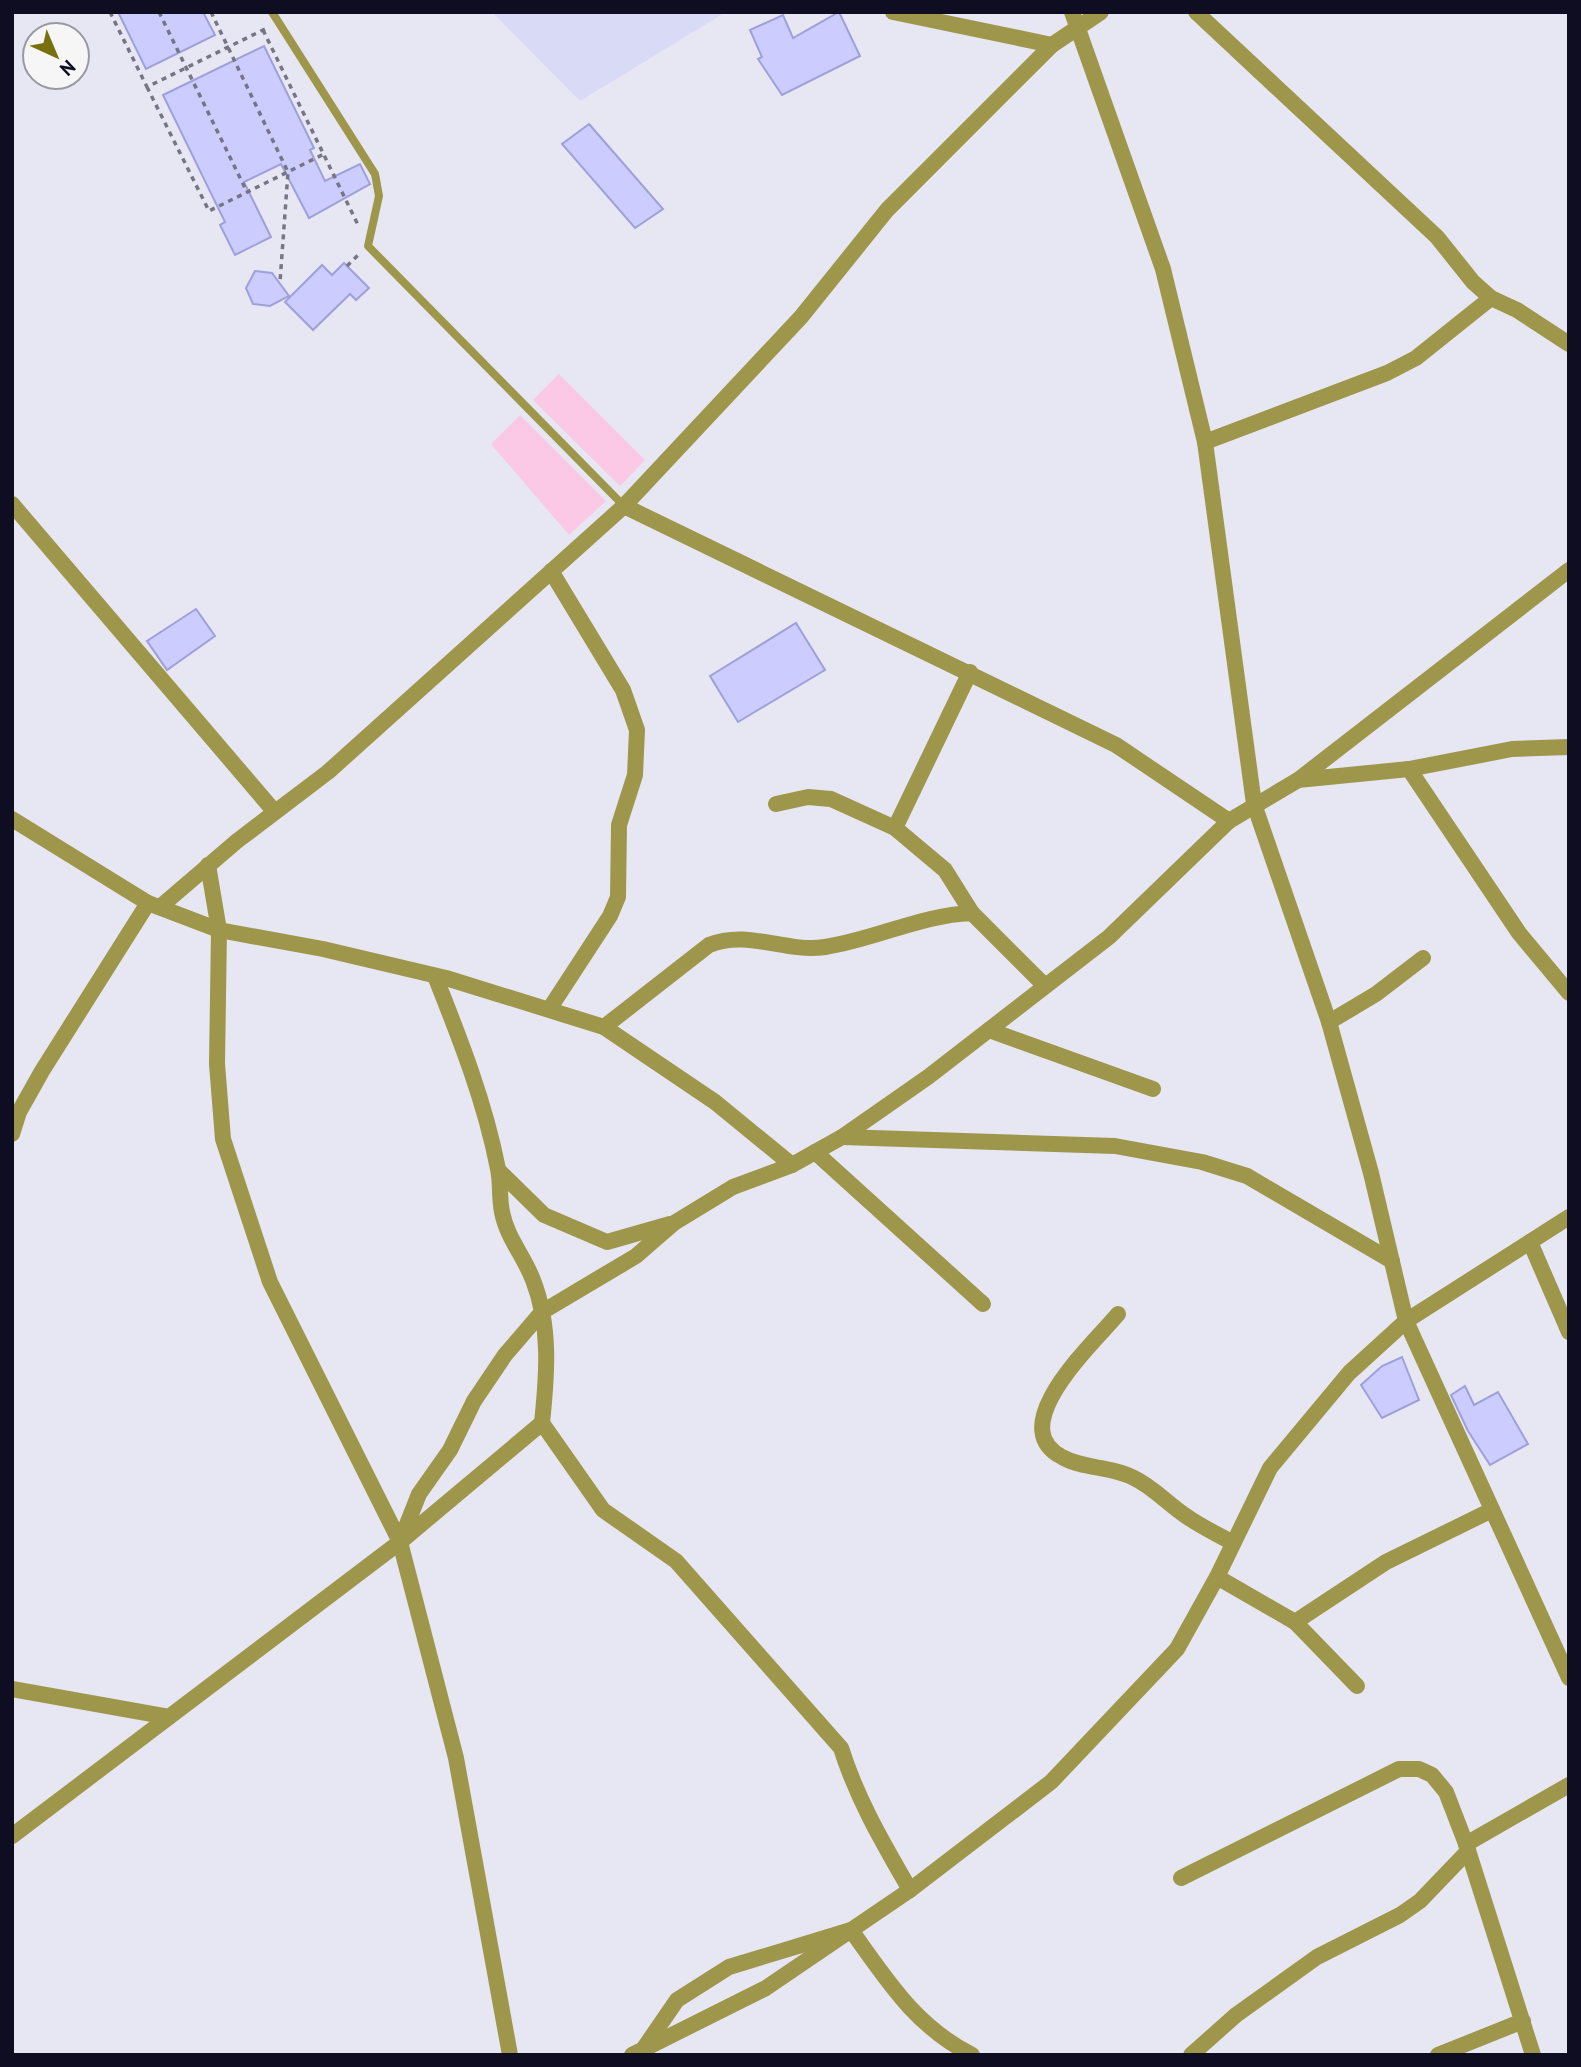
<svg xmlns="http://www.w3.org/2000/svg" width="1581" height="2067" viewBox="0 0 1581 2067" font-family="'PT Sans',sans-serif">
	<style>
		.built { fill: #d9daf5 }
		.green { fill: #fbc8e5 }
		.building { fill: #cccdfe; stroke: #9f9fda; stroke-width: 2 }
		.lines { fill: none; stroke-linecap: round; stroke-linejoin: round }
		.path { stroke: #757586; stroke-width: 3.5; stroke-dasharray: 5 5; stroke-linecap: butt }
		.service { stroke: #9e974b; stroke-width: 8 }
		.minor { stroke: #9e974b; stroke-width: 16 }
	</style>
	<rect width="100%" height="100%" fill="#e7e7f4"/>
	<!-- built -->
	<path class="built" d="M 492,12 L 726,12 L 580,101 Z"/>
	<!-- green -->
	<g class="green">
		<path d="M 559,374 L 645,460 L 620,486 L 533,400 Z"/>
		<path d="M 520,415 L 606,501 L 569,535 L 491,444 Z"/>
	</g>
	<!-- building -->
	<g class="building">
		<path d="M 118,12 L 203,12 L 215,35 L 146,69 Z"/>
		<path d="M 839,12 L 860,56 L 782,95 L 758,59 L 762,57 L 750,30 L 783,15 L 793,38 Z"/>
		<path d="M 264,46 L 314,148 L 310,150 L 325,181 L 360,164 L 370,184 L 309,218 L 281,164 L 244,182 L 271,237 L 235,255 L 220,225 L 225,222 L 163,95 Z"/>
		<path d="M 589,124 L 663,209 L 635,228 L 562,144 Z"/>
		<path d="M 344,263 L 369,288 L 356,300 L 350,294 L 313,330 L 285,302 L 322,265 L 332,275 Z"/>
		<path d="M 255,271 L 272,273 L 289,296 L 270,306 L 253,304 L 246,288 Z"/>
		<path d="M 196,609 L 215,636 L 167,670 L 147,641 Z"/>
		<path d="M 796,623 L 825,670 L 738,722 L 710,676 Z"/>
		<path d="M 1402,1357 L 1419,1400 L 1382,1418 L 1361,1385 L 1382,1366 Z"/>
		<path d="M 1465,1386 L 1474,1405 L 1498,1392 L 1528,1444 L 1490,1465 L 1468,1431 L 1451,1395 Z"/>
	</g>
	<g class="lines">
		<!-- path -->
		<g class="path">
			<path d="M 110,12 L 147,87 L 265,29"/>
			<path d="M 159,12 L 247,192"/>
			<path d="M 211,12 L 288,172 L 280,282"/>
			<path d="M 263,30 L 359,227"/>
			<path d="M 147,87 L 209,211 L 324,154"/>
			<path d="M 347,266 L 360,253"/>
		</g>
		<!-- service -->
		<path class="service" d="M 272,12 L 375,174 L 379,196 L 368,246 L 624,506"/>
		<!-- minor -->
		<g class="minor">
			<path d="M 893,12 L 1052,45"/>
			<path d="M 1072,12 L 1163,269 L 1205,442 L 1254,804 L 1329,1022 L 1371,1173 L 1406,1321 L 1569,1678"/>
			<path d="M 1196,12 L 1437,237 L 1473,282 L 1491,298 L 1517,310 L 1569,344"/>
			<path d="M 1205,442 L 1387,373 L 1416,358 L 1491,298"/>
			<path d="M 12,504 L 274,811"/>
			<path d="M 624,506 L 1116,745 L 1229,821"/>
			<path d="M 1409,769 L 1519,933 L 1569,993"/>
			<path d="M 1298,780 L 1409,769 L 1512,749 L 1569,747"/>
			<path d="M 776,804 L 808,797 L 831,799 L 895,828 L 945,870 L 972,913"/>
			<path d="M 12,819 L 148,903 L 219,930 L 323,949 L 446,978 L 604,1027 L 715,1102 L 792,1165"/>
			<path d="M 895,828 L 970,672"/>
			<path d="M 208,865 L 219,930 L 217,1064 L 223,1139 L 270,1282 L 400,1542 L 456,1758 L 510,2055"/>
			<path d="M 160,907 L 237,841 L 328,772 L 624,506 L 801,317 L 887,210 L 1052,45 L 1101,12"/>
			<path d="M 435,976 C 460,1039 485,1102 498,1169 C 501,1183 499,1198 502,1212 C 507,1238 524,1256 533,1280 C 551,1326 547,1375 542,1423 L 603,1510 L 676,1561 L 841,1748 C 857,1799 883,1843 910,1890"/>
			<path d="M 550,1008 L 610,916 L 618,897 L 619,825 L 635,775 L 637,730 L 623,690 L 551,571"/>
			<path d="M 1329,1022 L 1376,994 L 1423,958"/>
			<path d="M 604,1027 L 709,945 C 748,929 785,953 825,947 C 876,939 921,915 972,913 L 1045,986"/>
			<path d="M 989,1030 L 1153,1089"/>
			<path d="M 12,1134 L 19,1112 L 42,1071 L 148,903"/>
			<path d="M 842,1137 L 1115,1146 L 1202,1162 L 1247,1176 L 1392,1261"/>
			<path d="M 815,1152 L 983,1304"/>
			<path d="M 499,1171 L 544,1215 L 607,1242 L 670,1224"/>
			<path d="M 1530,1242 L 1569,1332"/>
			<path d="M 1118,1314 C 1095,1342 1002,1426 1062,1457 C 1083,1469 1112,1466 1134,1478 C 1153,1487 1168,1504 1186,1516 C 1200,1526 1217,1534 1233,1543"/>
			<path d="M 400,1542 L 419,1494 L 450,1450 L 474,1401 L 505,1355 L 542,1312 L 636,1256 L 674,1223 L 733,1187 L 792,1165 L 842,1137 L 928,1077 L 1109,937 L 1229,821 L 1298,780 L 1569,570"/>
			<path d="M 1217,1577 L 1295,1622 L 1357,1686"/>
			<path d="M 1295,1622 L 1386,1562 L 1492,1510"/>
			<path d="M 12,1689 L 169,1717"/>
			<path d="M 12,1836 L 400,1542 L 542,1423"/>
			<path d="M 1466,1844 L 1569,1785"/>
			<path d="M 1181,1878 L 1399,1769 L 1419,1769 L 1432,1775 L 1446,1792 L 1466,1844 L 1533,2055"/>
			<path d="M 644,2048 L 677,2000 L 729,1967 L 851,1930 C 887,1980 915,2026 972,2055"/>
			<path d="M 632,2055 L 766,1988 L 910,1890 L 1051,1782 L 1177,1649 L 1217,1577 L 1270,1468 L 1349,1373 L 1406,1321 L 1569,1217"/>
			<path d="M 1191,2055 L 1236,2015 L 1317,1957 L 1400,1915 L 1420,1901 L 1468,1851"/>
			<path d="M 1438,2055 L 1523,2021"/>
		</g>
	</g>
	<!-- border -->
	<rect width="1581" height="2067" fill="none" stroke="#0e0d22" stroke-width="28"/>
	<!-- north arrow -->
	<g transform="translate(56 56) rotate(136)"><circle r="33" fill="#f6f6f6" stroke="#9999a1" stroke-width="2"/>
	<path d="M0-5L12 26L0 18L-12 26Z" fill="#786f0f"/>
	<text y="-10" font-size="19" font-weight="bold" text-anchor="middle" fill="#0e0d22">N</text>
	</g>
</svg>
